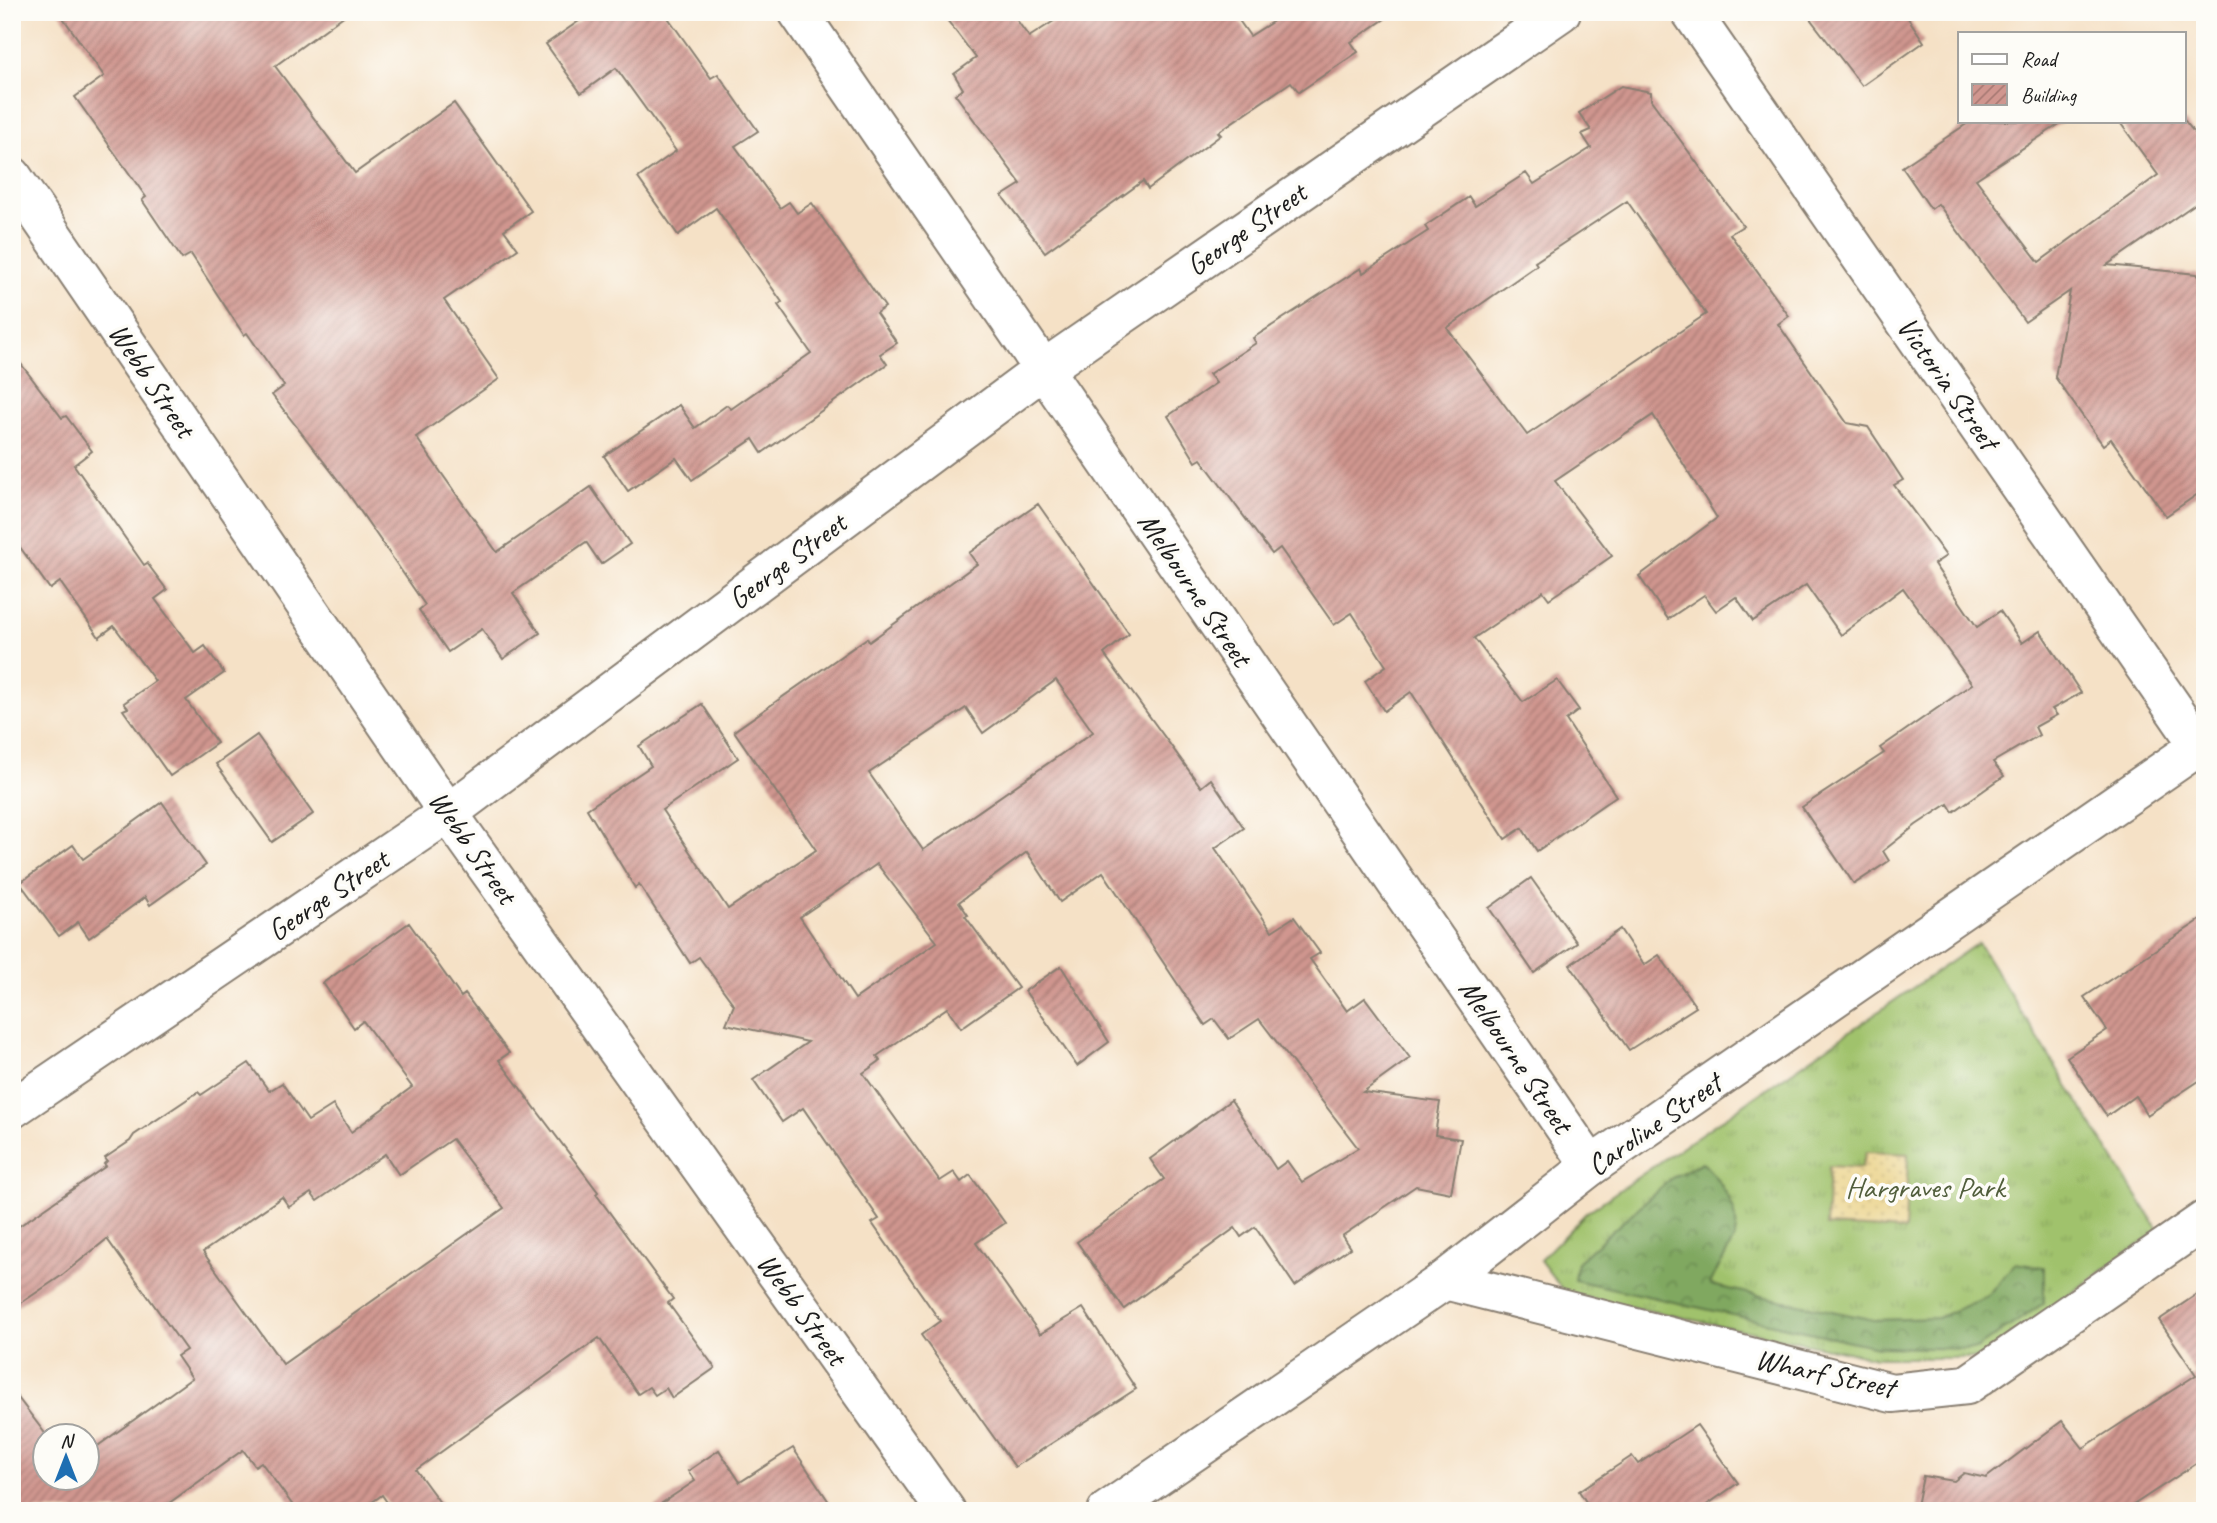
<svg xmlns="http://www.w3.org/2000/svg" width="2217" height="1523" viewBox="0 0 2217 1523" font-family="Caveat,sans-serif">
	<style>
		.grass { fill: url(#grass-tufts); stroke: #5e6f44; stroke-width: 2 }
		.forest { fill: url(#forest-crowns); stroke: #4e623e; stroke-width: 2 }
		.sand { fill: url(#sand-dots); stroke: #857b5d; stroke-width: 2 }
		.building { fill: url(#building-hatch); fill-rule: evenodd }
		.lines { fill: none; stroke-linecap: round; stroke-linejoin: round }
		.street-casing { stroke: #887e71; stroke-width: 42 }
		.street { stroke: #fff; stroke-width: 38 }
		.labels { text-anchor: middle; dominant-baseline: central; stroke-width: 7; stroke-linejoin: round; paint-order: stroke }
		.street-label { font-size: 30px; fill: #1c1c1c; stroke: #fdfcf7 }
		.park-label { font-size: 30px; fill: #515e3c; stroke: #fdfcf7 }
	</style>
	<defs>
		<pattern id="grass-tufts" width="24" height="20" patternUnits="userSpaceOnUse" patternTransform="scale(1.75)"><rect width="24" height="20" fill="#a0c26c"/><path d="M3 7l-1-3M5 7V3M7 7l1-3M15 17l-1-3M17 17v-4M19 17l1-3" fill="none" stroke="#89a65d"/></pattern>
		<pattern id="forest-crowns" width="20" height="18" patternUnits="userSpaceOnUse" patternTransform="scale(1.75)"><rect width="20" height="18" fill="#80a860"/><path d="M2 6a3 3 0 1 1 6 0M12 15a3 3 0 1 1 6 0" fill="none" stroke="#68884e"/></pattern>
		<pattern id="sand-dots" width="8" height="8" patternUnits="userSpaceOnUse" patternTransform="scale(1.75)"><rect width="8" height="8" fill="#eeda9e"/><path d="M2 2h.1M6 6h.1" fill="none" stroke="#ccba88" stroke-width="1.8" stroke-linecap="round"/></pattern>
		<pattern id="building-hatch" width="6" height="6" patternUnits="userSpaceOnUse" patternTransform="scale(1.75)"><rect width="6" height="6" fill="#d0968f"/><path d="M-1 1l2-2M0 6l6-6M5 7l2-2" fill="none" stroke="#a87a74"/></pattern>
	</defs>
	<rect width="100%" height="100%" fill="#fdfcf7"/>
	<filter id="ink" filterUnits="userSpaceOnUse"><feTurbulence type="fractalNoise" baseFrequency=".0143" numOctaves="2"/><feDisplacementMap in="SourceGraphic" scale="14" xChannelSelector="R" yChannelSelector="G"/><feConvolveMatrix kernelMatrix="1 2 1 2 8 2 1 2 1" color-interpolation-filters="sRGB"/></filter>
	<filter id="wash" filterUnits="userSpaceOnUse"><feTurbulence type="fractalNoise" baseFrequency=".00686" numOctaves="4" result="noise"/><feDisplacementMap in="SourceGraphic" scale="28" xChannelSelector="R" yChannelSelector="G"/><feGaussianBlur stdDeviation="1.57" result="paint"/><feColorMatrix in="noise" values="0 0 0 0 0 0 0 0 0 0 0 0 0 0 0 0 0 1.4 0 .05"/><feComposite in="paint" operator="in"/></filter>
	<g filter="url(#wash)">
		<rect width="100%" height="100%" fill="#f5e1c6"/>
		<!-- grass -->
		<path class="grass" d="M 1978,943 L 2159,1231 L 1980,1358 L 1876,1358 L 1565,1293 L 1540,1260 L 1586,1213 Z"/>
		<!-- forest -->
		<path class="forest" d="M 1702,1162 C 1719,1179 1742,1210 1735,1235 C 1730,1252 1716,1268 1710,1285 L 1874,1320 L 1938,1318 L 1987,1296 L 2015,1263 L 2044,1267 L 2044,1303 L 1976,1349 L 1877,1347 L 1574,1280 L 1577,1262 L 1673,1177 Z"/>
		<!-- sand -->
		<path class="sand" d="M 1866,1152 L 1908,1154 L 1905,1230 L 1826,1226 L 1829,1166 L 1861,1168 Z"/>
		<g id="blocks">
			<!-- building -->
			<g class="building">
				<path d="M 59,12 L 349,12 L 275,66 L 355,173 L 454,103 L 531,211 L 504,230 L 518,249 L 444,300 L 499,379 L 416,437 L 497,552 L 591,487 L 630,544 L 601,564 L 586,542 L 513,593 L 540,633 L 503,659 L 482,629 L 448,652 L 419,610 L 425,605 L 345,489 L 272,395 L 284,386 L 247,333 L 244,335 L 191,254 L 182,259 L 142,200 L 146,197 L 75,97 L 104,76 Z"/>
				<path d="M 592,12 L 664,12 L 711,78 L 718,74 L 758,131 L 735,146 L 780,208 L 789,202 L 797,213 L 812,203 L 885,307 L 876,313 L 897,343 L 880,354 L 887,364 L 762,453 L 753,439 L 692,480 L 676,458 L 628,491 L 604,456 L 679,405 L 695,428 L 727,405 L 731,409 L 811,353 L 778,305 L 782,302 L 716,208 L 678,235 L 638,178 L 676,151 L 616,68 L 581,93 L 546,44 Z"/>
				<path d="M 941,12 L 1011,12 L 1029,37 L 1068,12 L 1233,12 L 1250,36 L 1288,12 L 1395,12 L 1351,42 L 1358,52 L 1299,92 L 1291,82 L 1218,132 L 1221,135 L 1148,189 L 1143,181 L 1045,252 L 1002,196 L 1021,184 L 955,94 L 963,89 L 954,74 L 976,58 Z"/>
				<path d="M 1805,12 L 1904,12 L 1924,42 L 1862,86 Z"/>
				<path d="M 1621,86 L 1651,92 L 1651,100 L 1743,226 L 1730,234 L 1789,316 L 1778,324 L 1847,423 L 1868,427 L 1903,480 L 1894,485 L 1946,556 L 1934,564 L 1977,627 L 2000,611 L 2022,643 L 2040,631 L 2081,693 L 2052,709 L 2057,715 L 2035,727 L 2039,735 L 1993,762 L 2004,776 L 1953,812 L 1948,804 L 1916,825 L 1883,851 L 1889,861 L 1854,884 L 1802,807 L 1884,753 L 1880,748 L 1972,684 L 1903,588 L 1841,635 L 1806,585 L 1753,621 L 1736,597 L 1716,611 L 1704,595 L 1668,619 L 1639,576 L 1717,518 L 1653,415 L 1555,481 L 1612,556 L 1549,599 L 1543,591 L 1474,638 L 1523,702 L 1557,680 L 1579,710 L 1566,720 L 1616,796 L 1537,851 L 1522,828 L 1505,839 L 1411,692 L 1384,711 L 1365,681 L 1386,666 L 1352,613 L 1334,625 L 1280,548 L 1272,554 L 1201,459 L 1196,462 L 1168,416 L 1216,383 L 1209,374 L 1256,343 L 1253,338 L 1361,268 L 1363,273 L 1428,231 L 1425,226 L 1469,197 L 1475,206 L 1526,173 L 1534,184 L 1591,148 L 1582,134 L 1591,130 L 1579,113 ZM 1627,201 L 1706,314 L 1527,435 L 1447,328 L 1537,265 L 1535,262 Z"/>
				<path d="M 1971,121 L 2064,121 L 1976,179 L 2039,262 L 2158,175 L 2119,121 L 2185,121 L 2205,146 L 2205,197 L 2107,265 L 2197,274 L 2205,285 L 2205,489 L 2166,516 L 2111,439 L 2103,445 L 2055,377 L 2070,291 L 2025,322 L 1938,204 L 1931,209 L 1902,167 Z"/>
				<path d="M 12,352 L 62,418 L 66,416 L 92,451 L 74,465 L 144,565 L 147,563 L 167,590 L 155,599 L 195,653 L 205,646 L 224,673 L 186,700 L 217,743 L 170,776 L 123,710 L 128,708 L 124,703 L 155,681 L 114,626 L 99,637 L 60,582 L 50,589 L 12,536 Z"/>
				<path d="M 1038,504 L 1129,634 L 1104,654 L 1201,787 L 1211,779 L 1244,828 L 1215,848 L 1272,931 L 1294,917 L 1320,953 L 1310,959 L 1347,1011 L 1365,998 L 1410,1058 L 1363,1092 L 1440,1102 L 1435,1135 L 1461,1139 L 1451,1193 L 1416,1186 L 1342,1236 L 1350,1248 L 1295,1286 L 1255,1227 L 1241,1237 L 1235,1228 L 1124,1309 L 1077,1242 L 1164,1179 L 1150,1159 L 1231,1100 L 1276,1169 L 1287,1161 L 1302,1182 L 1358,1148 L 1259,1019 L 1229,1039 L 1214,1019 L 1205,1025 L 1103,872 L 1060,902 L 1027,852 L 959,902 L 968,915 L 965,916 L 1018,988 L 961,1028 L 947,1008 L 877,1056 L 880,1061 L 863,1073 L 940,1181 L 954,1172 L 961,1182 L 970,1175 L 1005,1223 L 976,1243 L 1040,1334 L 1083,1308 L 1136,1389 L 1015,1467 L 921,1335 L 940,1321 L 872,1223 L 879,1219 L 803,1108 L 782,1122 L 753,1080 L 808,1042 L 726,1024 L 734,1005 L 699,957 L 690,963 L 639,884 L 635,888 L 587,809 L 651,766 L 639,746 L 702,704 L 738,758 L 662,810 L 728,909 L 816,850 L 734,731 L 867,638 L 869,642 L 977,564 L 969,553 ZM 1056,680 L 1093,732 L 923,850 L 869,773 L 966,708 L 983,733 ZM 877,864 L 937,942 L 855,999 L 800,917 Z"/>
				<path d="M 257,735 L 313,814 L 272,842 L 216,764 Z"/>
				<path d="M 162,802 L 206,865 L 150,905 L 145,897 L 89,938 L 78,922 L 59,936 L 20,883 L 73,845 L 83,859 Z"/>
				<path d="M 1531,878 L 1577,943 L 1534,973 L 1489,908 Z"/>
				<path d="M 2205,917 L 2205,1077 L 2147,1115 L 2135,1096 L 2107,1116 L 2067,1057 L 2107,1030 L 2084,997 Z"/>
				<path d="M 409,923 L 461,997 L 465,994 L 509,1053 L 499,1060 L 598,1192 L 596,1194 L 673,1299 L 668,1303 L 715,1368 L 672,1398 L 666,1388 L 655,1395 L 649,1387 L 638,1394 L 599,1338 L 416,1470 L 446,1511 L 393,1511 L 382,1495 L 360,1511 L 297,1511 L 261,1462 L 255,1466 L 243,1450 L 158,1511 L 12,1511 L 12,1390 L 47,1436 L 46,1478 L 88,1478 L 88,1453 L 192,1378 L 177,1356 L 186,1350 L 107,1239 L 61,1276 L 12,1309 L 12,1231 L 106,1166 L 104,1164 L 107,1161 L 105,1158 L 130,1141 L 134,1135 L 198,1092 L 201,1095 L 249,1063 L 269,1091 L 282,1083 L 308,1121 L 333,1105 L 351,1132 L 412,1087 L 363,1021 L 354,1028 L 323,983 ZM 452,1139 L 504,1208 L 283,1364 L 203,1252 L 282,1197 L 289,1207 L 311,1193 L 317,1201 L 385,1154 L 399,1175 Z"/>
				<path d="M 1620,929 L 1644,965 L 1659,955 L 1696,1007 L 1629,1050 L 1570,965 Z"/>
				<path d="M 1061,966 L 1109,1042 L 1077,1066 L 1025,991 Z"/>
				<path d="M 2205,1289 L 2205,1458 L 2124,1511 L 1916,1511 L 1923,1476 L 1954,1481 L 1964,1473 L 1986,1478 L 2062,1421 L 2083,1448 L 2196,1375 L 2159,1320 Z"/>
				<path d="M 1697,1425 L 1738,1483 L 1698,1511 L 1592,1511 L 1579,1491 L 1632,1456 L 1638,1464 Z"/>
				<path d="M 793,1448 L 835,1511 L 650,1511 L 695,1481 L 688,1471 L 719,1450 L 740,1482 Z"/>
			</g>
		</g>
	</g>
	<g filter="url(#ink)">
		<use href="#blocks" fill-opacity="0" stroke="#887e71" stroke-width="2"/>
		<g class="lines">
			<!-- street casing -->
			<g class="street-casing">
				<g id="street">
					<path d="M 798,12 L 1591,1166"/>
					<path d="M 1691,12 L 2205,754"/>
					<path d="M 12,176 L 448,813 L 946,1511"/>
					<path d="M 12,1109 L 448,813 L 1044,369 L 1561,12"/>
					<path d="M 1445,1280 L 1892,1393 L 1967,1385 L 2205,1220"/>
					<path d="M 1107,1511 L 1445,1280 L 1591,1166 L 2205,742"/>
				</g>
			</g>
			<!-- street -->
			<use href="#street" class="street"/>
		</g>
	</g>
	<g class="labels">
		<!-- street labels -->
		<g class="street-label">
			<text transform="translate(1246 229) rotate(-35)">George Street</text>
			<text transform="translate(152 380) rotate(56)">Webb Street</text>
			<text transform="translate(1948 383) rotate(55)">Victoria Street</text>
			<text transform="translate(787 561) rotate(-37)">George Street</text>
			<text transform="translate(1195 589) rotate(56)">Melbourne Street</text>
			<text transform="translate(473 847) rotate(55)">Webb Street</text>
			<text transform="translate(328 895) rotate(-34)">George Street</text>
			<text transform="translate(1516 1056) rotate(56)">Melbourne Street</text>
			<text transform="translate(1654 1124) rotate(-35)">Caroline Street</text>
			<text transform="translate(802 1309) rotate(54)">Webb Street</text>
			<text transform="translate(1825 1373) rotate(12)">Wharf Street</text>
		</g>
		<!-- park labels -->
		<g class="park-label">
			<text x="1925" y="1187">Hargraves Park</text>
		</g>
	</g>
	<!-- margin -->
	<rect width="2217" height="1523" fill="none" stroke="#fdfcf7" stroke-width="42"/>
	<!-- legend -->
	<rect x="1958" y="32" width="228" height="91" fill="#fdfcf7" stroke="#a3a29f" stroke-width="2"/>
	<rect x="1972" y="54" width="35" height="10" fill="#ffffff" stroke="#a3a29f" stroke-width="2"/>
	<text x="2021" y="66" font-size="21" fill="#1c1c1c">Road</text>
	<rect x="1972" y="84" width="35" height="21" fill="url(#building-hatch)" stroke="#a3a29f" stroke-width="2"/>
	<text x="2021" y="102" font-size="21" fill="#1c1c1c">Building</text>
	<!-- north arrow -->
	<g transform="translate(66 1457)"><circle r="33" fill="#fdfcf7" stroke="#a3a29f" stroke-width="2"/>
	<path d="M0-5L12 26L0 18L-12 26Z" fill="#1f6fb2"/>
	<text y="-10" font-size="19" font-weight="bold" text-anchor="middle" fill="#1c1c1c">N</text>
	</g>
</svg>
